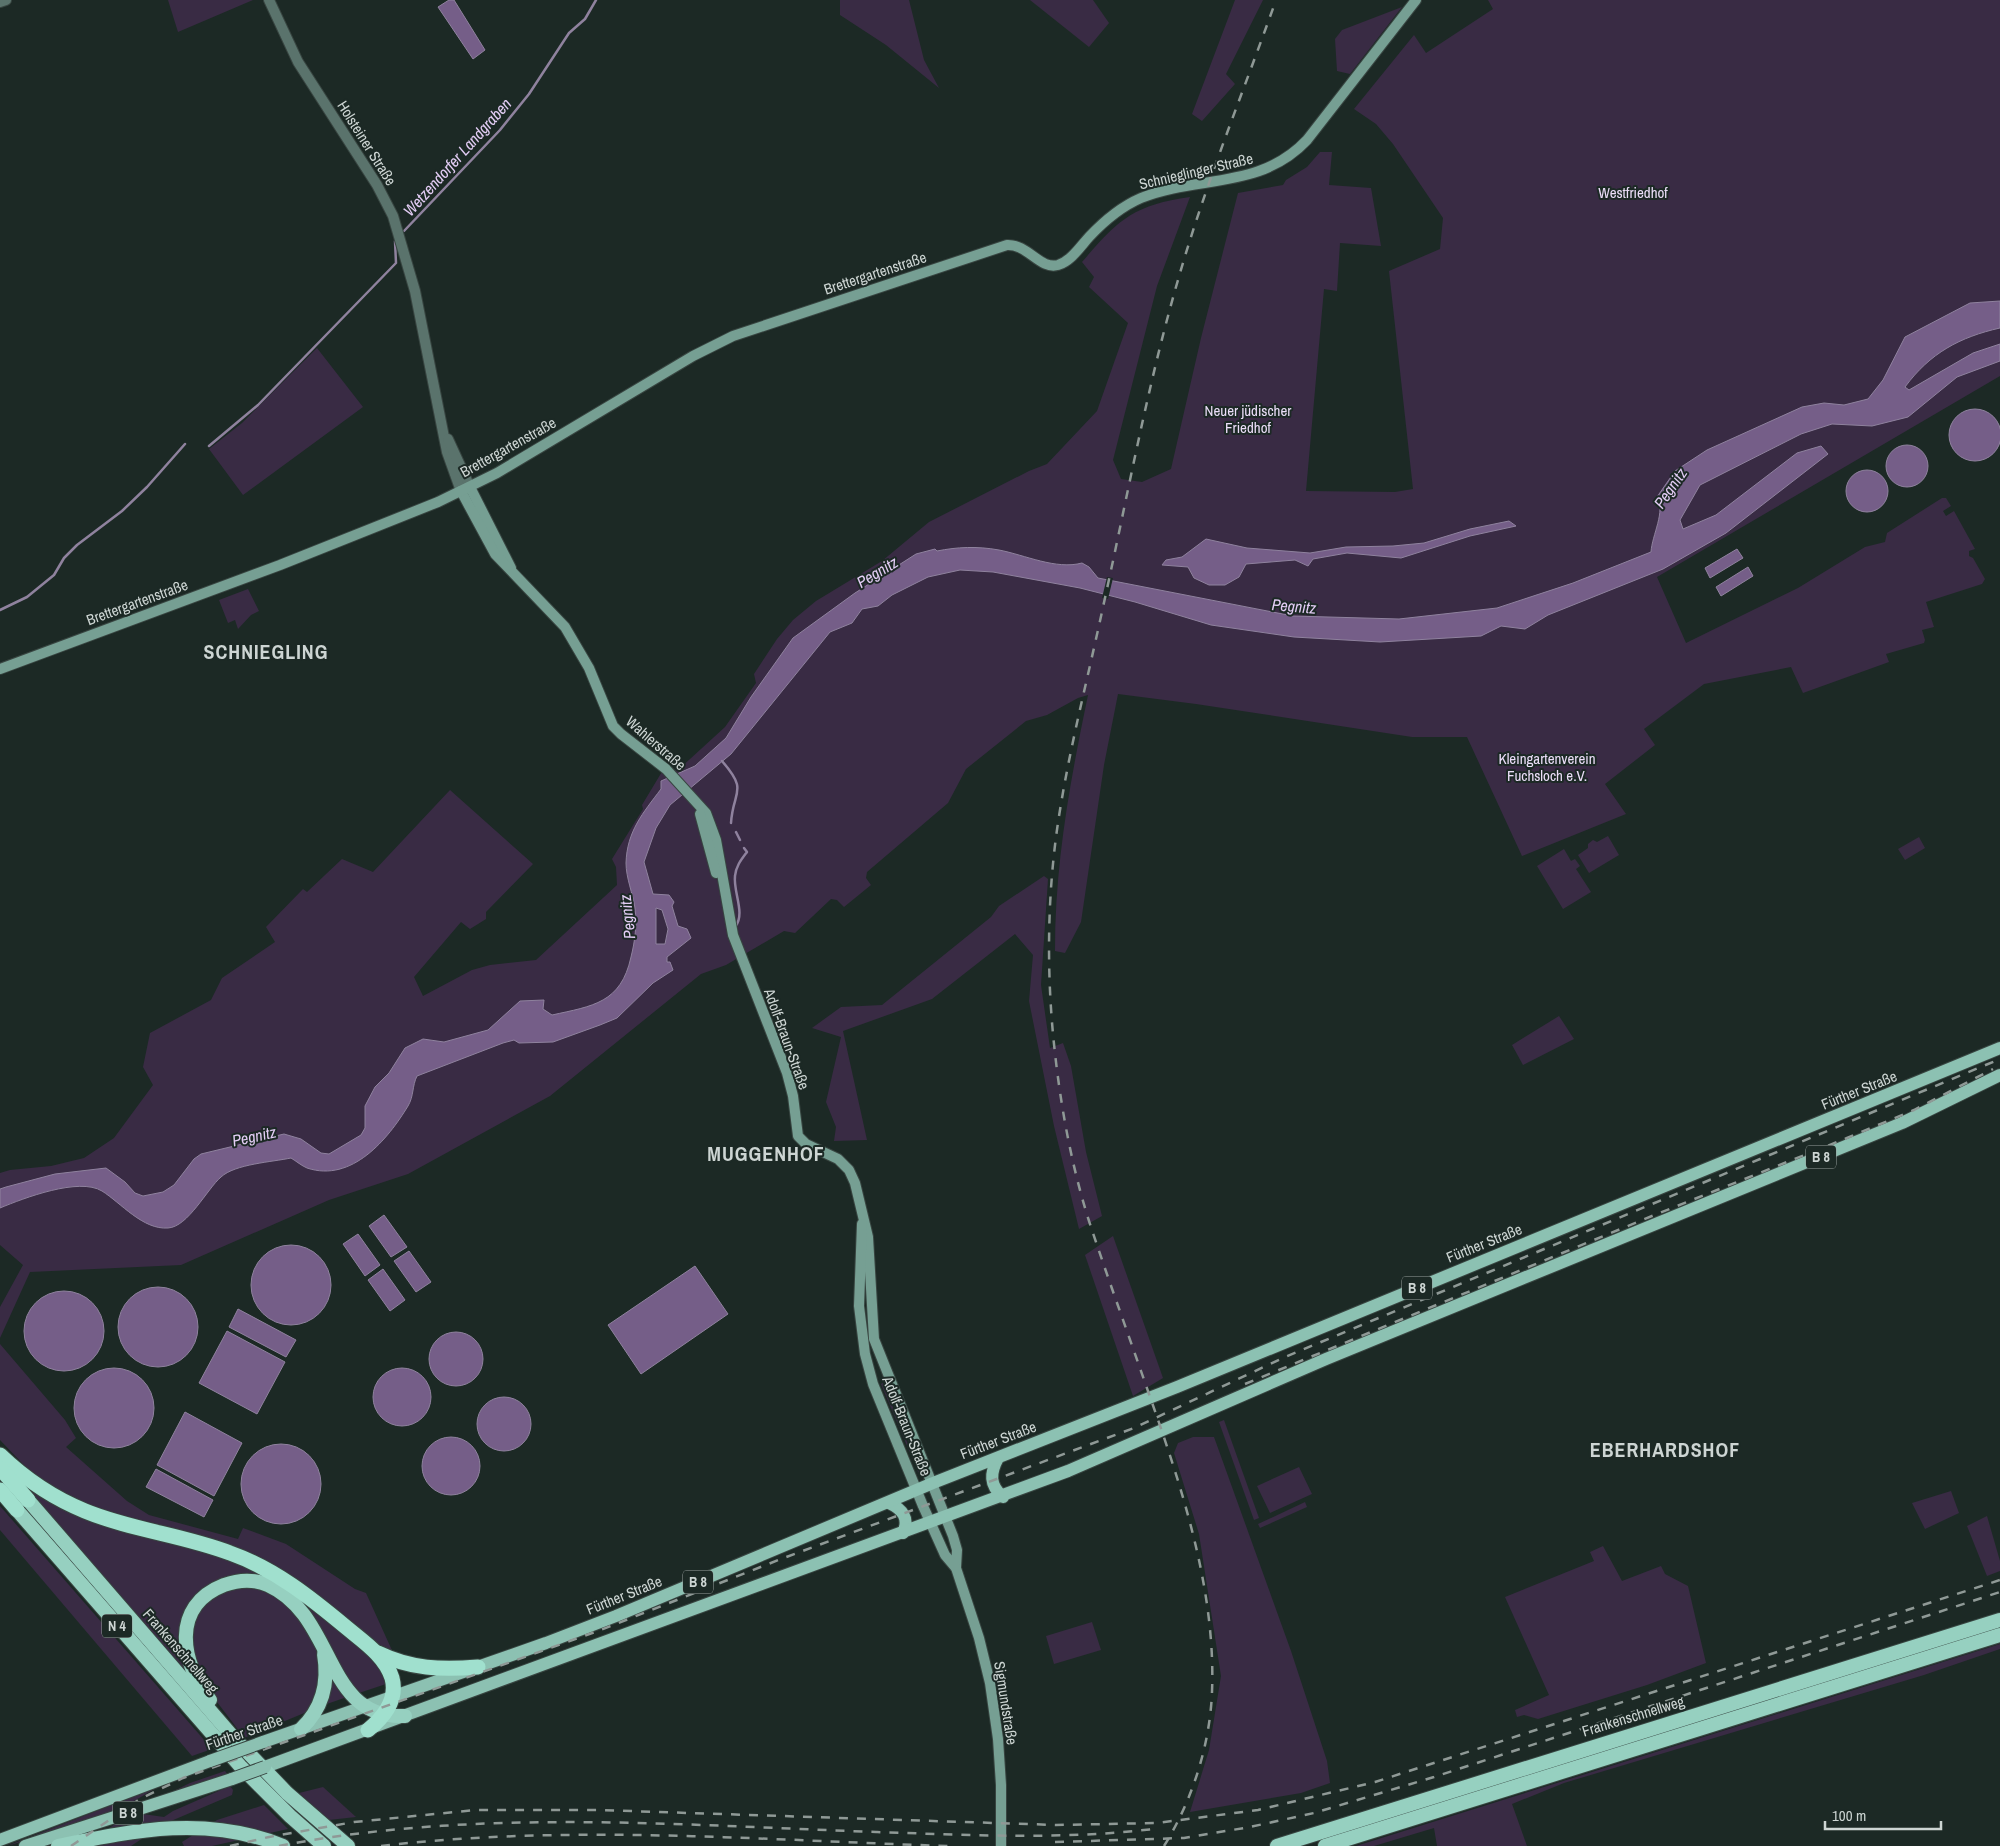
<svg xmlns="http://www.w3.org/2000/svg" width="2000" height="1846" viewBox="0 0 2000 1846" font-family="'Archivo Narrow',sans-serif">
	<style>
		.green { fill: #392b44 }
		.water { fill: #755e88; stroke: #8f829e; fill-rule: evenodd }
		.pier { fill: #1c2925 }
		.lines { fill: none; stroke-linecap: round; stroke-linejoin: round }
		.stream { stroke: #8f829e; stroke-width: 2.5 }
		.tertiary-casing { stroke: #384541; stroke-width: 12 }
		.secondary-casing { stroke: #384541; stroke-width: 12 }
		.primary-casing { stroke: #384541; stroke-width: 14 }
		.trunk-casing { stroke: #384541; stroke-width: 16 }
		.motorway-casing { stroke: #384541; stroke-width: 17 }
		.tertiary { stroke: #5a736c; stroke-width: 10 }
		.secondary { stroke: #769f93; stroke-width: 10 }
		.primary { stroke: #8cc1b2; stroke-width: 12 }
		.trunk { stroke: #96d0c0; stroke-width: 14 }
		.motorway { stroke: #a0e0ce; stroke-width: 15 }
		.rail { stroke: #8f9996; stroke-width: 2.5; stroke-dasharray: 9 9; stroke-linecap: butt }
		.primary-bridge-casing { stroke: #384541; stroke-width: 14; stroke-linecap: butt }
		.primary-bridge { stroke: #8cc1b2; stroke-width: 12 }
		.labels { text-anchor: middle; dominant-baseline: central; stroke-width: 4; stroke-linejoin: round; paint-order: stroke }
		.shield { fill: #1c2925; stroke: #98a19f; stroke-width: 1 }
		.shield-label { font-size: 14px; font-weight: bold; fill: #cdd5d3 }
		.street-label { font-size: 15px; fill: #cdd5d3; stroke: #1c2925 }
		.park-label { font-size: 15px; fill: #ecdef9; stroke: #1c2925 }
		.water-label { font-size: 16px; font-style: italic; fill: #e3cdf5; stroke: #1c2925 }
		.district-label { font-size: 20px; font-weight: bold; letter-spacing: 1px; fill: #cdd5d3; stroke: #1c2925 }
	</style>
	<rect width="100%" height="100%" fill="#1c2925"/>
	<!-- green -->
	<g class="green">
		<path d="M 168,0 L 253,0 L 178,32 Z"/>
		<path d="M 840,0 L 909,0 L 924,60 L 939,88 L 886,45 L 840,15 Z"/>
		<path d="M 1030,0 L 1093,0 L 1109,23 L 1089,47 Z"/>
		<path d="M 1235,0 L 1263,0 L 1226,74 L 1235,84 L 1202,121 L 1192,114 Z"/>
		<path d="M 1488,0 L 2000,0 L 2000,376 L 1657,577 L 1686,643 L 1798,588 L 1865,547 L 1885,542 L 1887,533 L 1942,498 L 1946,498 L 1951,506 L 1943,511 L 1946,516 L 1954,511 L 1975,549 L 1969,551 L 1969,556 L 1973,558 L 1985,579 L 1982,584 L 1926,602 L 1934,627 L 1922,630 L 1925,640 L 1924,643 L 1886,654 L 1889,662 L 1803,693 L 1791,667 L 1704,684 L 1644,729 L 1655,745 L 1605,784 L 1626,814 L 1522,856 L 1467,737 L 1412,737 L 1196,704 L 1118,694 L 1104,765 L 1081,922 L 1065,953 L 1055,951 C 1055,862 1070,782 1088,695 L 1078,698 L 1047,715 L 1026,721 L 966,769 L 948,803 L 867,872 L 866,878 L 871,885 L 844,907 L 837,900 L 831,899 L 795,933 L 784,931 L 726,965 L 701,974 L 550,1096 L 408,1174 L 329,1200 L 181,1265 L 30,1272 L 0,1338 L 0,1307 L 23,1265 L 0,1245 L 0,1173 L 10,1170 L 51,1166 L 84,1158 L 114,1138 L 153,1085 L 143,1067 L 150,1033 L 211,1000 L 222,978 L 275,942 L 266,927 L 303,889 L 307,892 L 342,859 L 373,872 L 450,790 L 533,864 L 486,912 L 486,919 L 470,929 L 461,922 L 414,977 L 423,996 L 472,970 L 490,965 L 536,960 L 617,885 L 616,867 L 612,859 L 643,809 L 642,805 L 663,770 L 678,770 L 725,727 L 756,683 L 754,674 L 777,639 L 793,620 L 816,601 L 882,561 L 929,522 L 1029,471 L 1047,464 L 1097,411 L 1128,323 L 1089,287 L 1094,277 L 1082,262 C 1118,220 1133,205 1190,197 L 1157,286 L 1113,460 L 1121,479 L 1142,482 L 1171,469 L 1201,338 L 1238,193 L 1283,185 L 1286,180 L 1307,167 L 1320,152 L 1332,152 L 1329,185 L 1371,188 L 1381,246 L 1340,243 L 1337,291 L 1324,289 L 1306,491 L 1395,492 L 1413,489 L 1389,271 L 1440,249 L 1443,218 L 1393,144 L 1376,124 L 1354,109 L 1414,35 L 1426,53 L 1493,9 Z"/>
		<path d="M 1402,7 L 1350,74 L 1337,71 L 1335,39 L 1342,30 Z"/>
		<path d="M 317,348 L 363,407 L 243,495 L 209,449 L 242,423 Z"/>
		<path d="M 248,589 L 259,611 L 251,615 L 238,629 L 235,620 L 228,623 L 219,600 Z"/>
		<path d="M 1608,836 L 1619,855 L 1589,873 L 1578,855 L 1588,848 L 1588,844 L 1593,840 L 1597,842 Z"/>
		<path d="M 1919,837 L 1925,848 L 1905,860 L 1898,849 Z"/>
		<path d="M 1564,849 L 1571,861 L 1575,859 L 1580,866 L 1576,869 L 1591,892 L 1563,909 L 1537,866 Z"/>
		<path d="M 1044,876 L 1048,879 L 1041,985 L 1050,1048 L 1063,1043 L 1071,1066 L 1086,1152 L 1102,1216 L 1079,1229 L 1054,1126 L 1029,1001 L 1033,955 L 1015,934 L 932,999 L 843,1031 L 867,1140 L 834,1141 L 836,1127 L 826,1102 L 841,1037 L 812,1028 L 841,1007 L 882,1005 L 991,917 L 999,906 Z"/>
		<path d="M 1559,1016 L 1574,1039 L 1523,1065 L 1512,1045 Z"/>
		<path d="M 1113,1236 L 1163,1378 L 1133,1396 L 1085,1255 Z"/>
		<path d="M 0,1344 L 65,1420 L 76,1438 L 66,1447 L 127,1501 L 149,1515 L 238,1539 L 243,1528 L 286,1544 L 355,1589 L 366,1593 L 395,1657 L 380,1649 L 297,1583 L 82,1505 L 42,1484 L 0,1440 Z"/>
		<path d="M 883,1383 L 907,1442 L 924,1471 L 919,1474 L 881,1384 Z"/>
		<path d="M 1224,1420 L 1259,1518 L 1254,1520 L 1219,1422 Z"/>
		<path d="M 1193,1437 L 1214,1437 L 1291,1651 L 1327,1761 L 1330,1783 L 1301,1793 L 1190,1812 L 1209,1750 L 1221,1676 L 1199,1534 L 1174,1453 L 1178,1443 Z"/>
		<path d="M 1299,1467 L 1312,1494 L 1270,1513 L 1257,1486 Z"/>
		<path d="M 32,1491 L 211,1551 L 285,1585 L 376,1660 L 389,1683 L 356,1694 L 316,1623 L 250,1579 L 193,1606 L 193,1680 L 30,1492 Z"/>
		<path d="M 1951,1491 L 1959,1513 L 1925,1529 L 1912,1503 Z"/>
		<path d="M 1305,1502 L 1307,1507 L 1260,1528 L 1258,1524 Z"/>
		<path d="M 0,1506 L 212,1749 L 192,1756 L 0,1530 Z"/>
		<path d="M 1987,1516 L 2000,1561 L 2000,1571 L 1987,1576 L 1967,1526 Z"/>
		<path d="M 1603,1546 L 1622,1581 L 1661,1566 L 1665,1574 L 1688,1586 L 1706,1663 L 1647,1685 L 1538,1719 L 1524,1715 L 1517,1717 L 1515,1710 L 1549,1695 L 1505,1597 L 1594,1561 L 1590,1552 Z"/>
		<path d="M 251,1587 C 288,1595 318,1628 321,1666 C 322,1679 316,1696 314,1709 L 244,1738 C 231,1719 215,1701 203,1682 C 184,1649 189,1603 228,1589 C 235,1587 244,1588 251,1587 Z"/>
		<path d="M 1092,1622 L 1101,1650 L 1054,1664 L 1046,1636 Z"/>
		<path d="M 2000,1644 L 2000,1649 L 1924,1675 L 1564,1783 L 1512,1804 L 1527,1846 L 1437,1846 L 1434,1828 L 1374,1846 L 1356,1846 Z"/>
		<path d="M 330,1672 L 347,1697 L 324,1705 Z"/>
		<path d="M 225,1771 L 228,1775 L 151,1802 L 190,1783 Z"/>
		<path d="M 230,1786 L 233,1790 L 232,1795 L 164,1824 L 131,1846 L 84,1846 L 122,1819 L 143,1814 L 164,1817 L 173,1811 Z"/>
		<path d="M 158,1787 L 108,1816 L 7,1846 Z"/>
		<path d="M 323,1787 L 356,1817 L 329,1820 L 299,1793 Z"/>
		<path d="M 264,1805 L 288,1829 L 212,1846 L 184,1846 L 182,1842 L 217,1820 Z"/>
	</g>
	<!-- water -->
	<g class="water">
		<path d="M 449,0 L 454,0 L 485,50 L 473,59 L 438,7 Z"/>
		<path d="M 2000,301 L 2000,328 C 1960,337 1930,353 1905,387 L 1909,390 L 1973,353 L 2000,344 L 2000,361 L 1957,377 L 1908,417 L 1872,426 L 1832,424 L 1801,434 L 1700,485 L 1680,520 L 1683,529 L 1716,515 L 1797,453 L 1821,446 L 1828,454 L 1726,533 L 1663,569 L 1548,615 L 1525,629 L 1501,626 L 1481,636 L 1380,642 L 1294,637 L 1211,625 L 1135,602 L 1080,588 L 993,572 L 960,570 L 928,577 L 892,595 L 878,606 L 862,609 L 852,623 L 830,632 L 731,754 L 670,805 L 656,828 L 644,862 L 653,894 L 669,895 L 674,902 L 672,906 L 678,926 L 687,929 L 691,938 L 667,957 L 667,962 L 670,962 L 673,970 L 653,983 L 617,1018 L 600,1025 L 553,1042 L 519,1043 L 514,1040 L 503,1043 L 417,1076 C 412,1086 414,1096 408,1106 C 388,1139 352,1183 307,1168 C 302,1166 296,1161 291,1158 C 272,1162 235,1164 221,1177 C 207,1189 188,1227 168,1228 C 143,1230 121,1203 102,1191 C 79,1177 24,1198 0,1208 L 0,1189 L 6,1187 L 55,1174 L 106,1168 L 125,1182 L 135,1193 L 143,1196 L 163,1192 L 174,1185 L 194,1159 L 201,1154 L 284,1134 L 301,1139 L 321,1153 L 329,1154 L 361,1135 L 365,1128 L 365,1106 L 375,1087 L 389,1073 L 405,1048 L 423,1039 L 444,1042 L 488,1030 L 520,1001 L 544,1000 L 543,1009 L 552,1015 C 593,1006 621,1003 631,957 C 635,941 637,925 635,908 C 633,894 626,878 626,863 C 627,831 643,813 661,789 L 661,781 L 695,766 L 726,738 L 751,697 L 793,638 L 855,593 L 916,554 L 935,549 L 937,551 C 957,547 977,546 999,550 C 1025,555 1056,570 1082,563 L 1089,567 L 1098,578 L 1293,616 L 1399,619 L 1497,608 L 1573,583 L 1651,552 C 1652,535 1666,511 1657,497 L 1675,471 L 1707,450 L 1802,407 L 1824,403 L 1844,405 L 1868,399 L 1883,380 L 1905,337 L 1970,303 ZM 656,908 L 662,910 L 668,929 L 665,944 L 656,944 Z"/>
		<circle cx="1975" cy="435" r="26"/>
		<circle cx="1907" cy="466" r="21"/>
		<circle cx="1867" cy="491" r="21"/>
		<path d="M 1509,521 L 1516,526 L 1470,536 L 1401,558 L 1347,553 L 1313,559 L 1308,566 L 1295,560 L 1246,564 L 1239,577 L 1225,585 L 1209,585 L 1194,578 L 1188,567 L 1162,565 L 1166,560 L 1182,557 L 1206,539 L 1247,548 L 1310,553 L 1346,547 L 1393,546 L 1424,543 L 1470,529 Z"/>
		<path d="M 1737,549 L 1743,558 L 1710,578 L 1705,568 Z"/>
		<path d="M 1748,567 L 1753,576 L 1721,596 L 1716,587 Z"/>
		<path d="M 384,1215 L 407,1247 L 391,1257 L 369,1226 Z"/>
		<path d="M 358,1234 L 380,1265 L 365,1276 L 343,1244 Z"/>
		<circle cx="291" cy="1285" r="40"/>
		<path d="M 409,1251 L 431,1282 L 416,1292 L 394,1261 Z"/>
		<path d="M 695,1266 L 728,1314 L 641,1374 L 608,1325 Z"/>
		<path d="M 383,1269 L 405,1300 L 390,1311 L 368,1280 Z"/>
		<circle cx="158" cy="1327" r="40"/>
		<circle cx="64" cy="1331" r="40"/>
		<path d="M 238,1309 L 296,1340 L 286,1357 L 229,1327 Z"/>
		<path d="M 227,1331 L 285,1362 L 257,1414 L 199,1383 Z"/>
		<circle cx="456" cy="1359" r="27"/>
		<circle cx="402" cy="1397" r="29"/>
		<circle cx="114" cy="1408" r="40"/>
		<circle cx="504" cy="1424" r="27"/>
		<path d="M 185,1412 L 242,1443 L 214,1496 L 157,1465 Z"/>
		<circle cx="451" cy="1466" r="29"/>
		<circle cx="281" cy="1484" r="40"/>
		<path d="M 156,1469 L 213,1500 L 204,1517 L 146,1487 Z"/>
	</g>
	<!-- pier -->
	<path class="pier" d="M 1107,577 L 1113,578 L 1108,599 L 1102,598 Z"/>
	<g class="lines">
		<!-- stream -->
		<g class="stream">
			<path d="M 404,231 L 500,130 L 529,94 L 569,33 L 585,19 L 596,0"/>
			<path d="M 209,446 L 258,405 L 396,263 L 395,241"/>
			<path d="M 0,610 L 27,597 L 54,575 L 64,558 L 77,545 L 122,511 L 147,487 L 185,444"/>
			<path d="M 722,761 C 749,792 733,790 731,823"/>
			<path d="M 736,832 L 740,840"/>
			<path d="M 735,927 C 746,914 733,892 735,876 C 736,866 741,860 747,852 L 744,848"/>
		</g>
		<!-- tertiary casing -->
		<g class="tertiary-casing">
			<g id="tertiary">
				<path d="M 269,0 L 298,62 L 377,185 L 393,216 L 415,291 L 447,452 L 461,491"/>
				<path d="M 0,2 L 6,0"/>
				<path d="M 448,439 L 470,487"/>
			</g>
		</g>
		<!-- secondary casing -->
		<g class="secondary-casing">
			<g id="secondary">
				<path d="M 470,487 L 511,568"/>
				<path d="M 461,491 L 495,554 L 565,627 L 589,668 L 613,726 L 621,734 L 666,769 L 706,813 L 716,840 L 733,935 L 787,1073 L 793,1096 L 798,1136 L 806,1144 L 838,1159 L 849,1170 L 855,1183 L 868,1237 L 874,1339 L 953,1536 L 957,1550 L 956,1568"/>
				<path d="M 0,669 L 280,565 L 438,502 L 497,473 L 693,356 L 733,336 L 1007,245 C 1028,244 1040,270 1058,265 C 1071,261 1080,247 1089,237 C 1104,221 1120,207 1141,198 C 1198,175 1260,190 1307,140 L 1416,0"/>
				<path d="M 700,814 L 716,873"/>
				<path d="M 862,1224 L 859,1306 L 865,1354 L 873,1384 L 923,1506 L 945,1555 L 956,1568 L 979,1638 L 990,1683 L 998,1739 L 1001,1785 L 1001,1846"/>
			</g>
		</g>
		<!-- primary casing -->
		<g class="primary-casing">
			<g id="primary">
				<path d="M 998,1458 C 990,1473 989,1485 1003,1497"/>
				<path d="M 889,1503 C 902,1509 910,1518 903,1533"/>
				<path d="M 263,1742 L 546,1643 L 616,1616 L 933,1483 L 1177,1387 L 2000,1048"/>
				<path d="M 265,1767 L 1068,1471 L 1326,1359 L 1902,1123 L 2000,1075"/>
				<path d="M 0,1840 L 210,1761"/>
				<path d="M 25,1846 L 232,1779"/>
			</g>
		</g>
		<!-- trunk casing -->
		<g class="trunk-casing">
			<g id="trunk">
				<path d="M 28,1500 L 233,1737 L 287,1793 L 348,1846"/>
				<path d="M 17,1510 L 241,1767 L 290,1816 L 324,1846"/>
				<path d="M 210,1700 C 181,1663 170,1606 224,1585 C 238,1580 254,1579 268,1585 C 337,1616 323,1720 405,1716"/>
				<path d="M 301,1729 C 323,1708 329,1683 324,1654"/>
				<path d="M 58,1846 C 136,1830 207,1815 283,1846"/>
				<path d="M 1277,1846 L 2000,1620"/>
				<path d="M 1325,1846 L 2000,1635"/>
			</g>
		</g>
		<!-- motorway casing -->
		<g class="motorway-casing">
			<g id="motorway">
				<path d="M 0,1455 C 25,1479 53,1498 85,1511 C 131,1530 183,1535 230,1553 C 275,1569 311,1598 347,1628 C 364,1642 385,1656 392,1678 C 398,1700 384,1717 368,1730"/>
				<path d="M 0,1468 L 28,1500"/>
				<path d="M 0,1490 L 17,1510"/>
				<path d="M 378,1653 C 411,1669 441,1670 478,1667"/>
			</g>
		</g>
		<!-- tertiary -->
		<use href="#tertiary" class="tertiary"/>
		<!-- secondary -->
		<use href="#secondary" class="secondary"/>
		<!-- primary -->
		<use href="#primary" class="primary"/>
		<!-- trunk -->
		<use href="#trunk" class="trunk"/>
		<!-- motorway -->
		<use href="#motorway" class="motorway"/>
		<!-- rail -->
		<g class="rail">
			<path d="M 1245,1384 L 1652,1216 L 1847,1138 L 1914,1110 L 1993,1069"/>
			<path d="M 1055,1842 L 1184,1838 L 1250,1827 L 1314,1813 L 1434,1777 L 2000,1592"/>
			<path d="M 71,1846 L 140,1799 L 183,1778 L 598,1631 L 781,1559 L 1134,1428 L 1285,1357 L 2000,1059"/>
			<path d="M 230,1846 L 269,1837 L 354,1822 L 476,1810 L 598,1810 L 1056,1825 L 1157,1823 L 1258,1810 L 1375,1782 L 2000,1580"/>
			<path d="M 279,1846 C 476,1808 677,1825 876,1832 C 969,1835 1062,1840 1153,1829"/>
			<path d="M 381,1846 C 569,1824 760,1840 948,1846"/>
			<path d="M 1164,1846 C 1192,1801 1210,1745 1212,1692 C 1216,1590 1182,1488 1149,1394 C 1129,1336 1108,1279 1089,1221 C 1070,1161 1059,1097 1053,1034 C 1046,958 1048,879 1061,804 C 1072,738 1089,673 1103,607 C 1127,499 1147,387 1178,280 C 1205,185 1243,93 1276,0"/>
		</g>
		<!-- primary-bridge casing -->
		<g class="primary-bridge-casing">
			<g id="primary-bridge">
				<path d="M 210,1761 L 263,1742"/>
				<path d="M 232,1779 L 265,1767"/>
			</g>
		</g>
		<!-- primary-bridge -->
		<use href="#primary-bridge" class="primary-bridge"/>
	</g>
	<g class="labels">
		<!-- shield labels -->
		<g class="shield">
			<rect x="1806" y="1145.5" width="30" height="23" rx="4"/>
			<rect x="1402" y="1276.5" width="30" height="23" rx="4"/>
			<rect x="683" y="1570.5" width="30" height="23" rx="4"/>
			<rect x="102" y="1614.5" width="30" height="23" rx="4"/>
			<rect x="113" y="1801.5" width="30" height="23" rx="4"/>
		</g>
		<g class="shield-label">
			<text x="1821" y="1157">B 8</text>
			<text x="1417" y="1288">B 8</text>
			<text x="698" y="1582">B 8</text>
			<text x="117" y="1626">N 4</text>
			<text x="128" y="1813">B 8</text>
		</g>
		<!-- street labels -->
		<g class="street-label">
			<text transform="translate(367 143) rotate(58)">Holsteiner Straße</text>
			<text transform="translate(1196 171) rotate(-13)">Schnieglinger Straße</text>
			<text transform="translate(875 273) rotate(-18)">Brettergartenstraße</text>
			<text transform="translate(508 447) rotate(-29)">Brettergartenstraße</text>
			<text transform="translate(137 602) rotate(-20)">Brettergartenstraße</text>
			<text transform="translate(656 743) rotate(41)">Wahlerstraße</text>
			<text transform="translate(787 1039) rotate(70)">Adolf-Braun-Straße</text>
			<text transform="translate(1859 1090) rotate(-22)">Fürther Straße</text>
			<text transform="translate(1484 1243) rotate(-22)">Fürther Straße</text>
			<text transform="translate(907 1426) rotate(68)">Adolf-Braun-Straße</text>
			<text transform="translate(998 1440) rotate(-21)">Fürther Straße</text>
			<text transform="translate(624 1595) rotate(-22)">Fürther Straße</text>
			<text transform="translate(181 1651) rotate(49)">Frankenschnellweg</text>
			<text transform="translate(1006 1703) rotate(81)">Sigmundstraße</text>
			<text transform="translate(1633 1716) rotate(-17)">Frankenschnellweg</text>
			<text transform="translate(244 1732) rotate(-19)">Fürther Straße</text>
		</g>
		<!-- park labels -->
		<g class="park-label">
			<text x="1633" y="192">Westfriedhof</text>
			<text x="1248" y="410">Neuer jüdischer<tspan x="1248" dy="17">Friedhof</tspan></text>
			<text x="1547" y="758">Kleingartenverein<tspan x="1547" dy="17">Fuchsloch e.V.</tspan></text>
		</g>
		<!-- water labels -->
		<g class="water-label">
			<text transform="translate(457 157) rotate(-48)">Wetzendorfer Landgraben</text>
			<text transform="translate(1670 488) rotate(-55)">Pegnitz</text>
			<text transform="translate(877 572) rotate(-31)">Pegnitz</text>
			<text transform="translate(1294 606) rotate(5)">Pegnitz</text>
			<text transform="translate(627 917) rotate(-96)">Pegnitz</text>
			<text transform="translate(254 1136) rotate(-12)">Pegnitz</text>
		</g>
		<!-- district labels -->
		<g class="district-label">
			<text x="266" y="651">SCHNIEGLING</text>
			<text x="766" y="1153">MUGGENHOF</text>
			<text x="1665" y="1449">EBERHARDSHOF</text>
		</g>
	</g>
	<!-- scale -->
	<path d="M1825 1821v8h116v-8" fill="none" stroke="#cdd5d3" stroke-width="2.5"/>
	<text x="1832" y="1821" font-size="15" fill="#cdd5d3" stroke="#1c2925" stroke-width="4" paint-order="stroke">100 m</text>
</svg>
